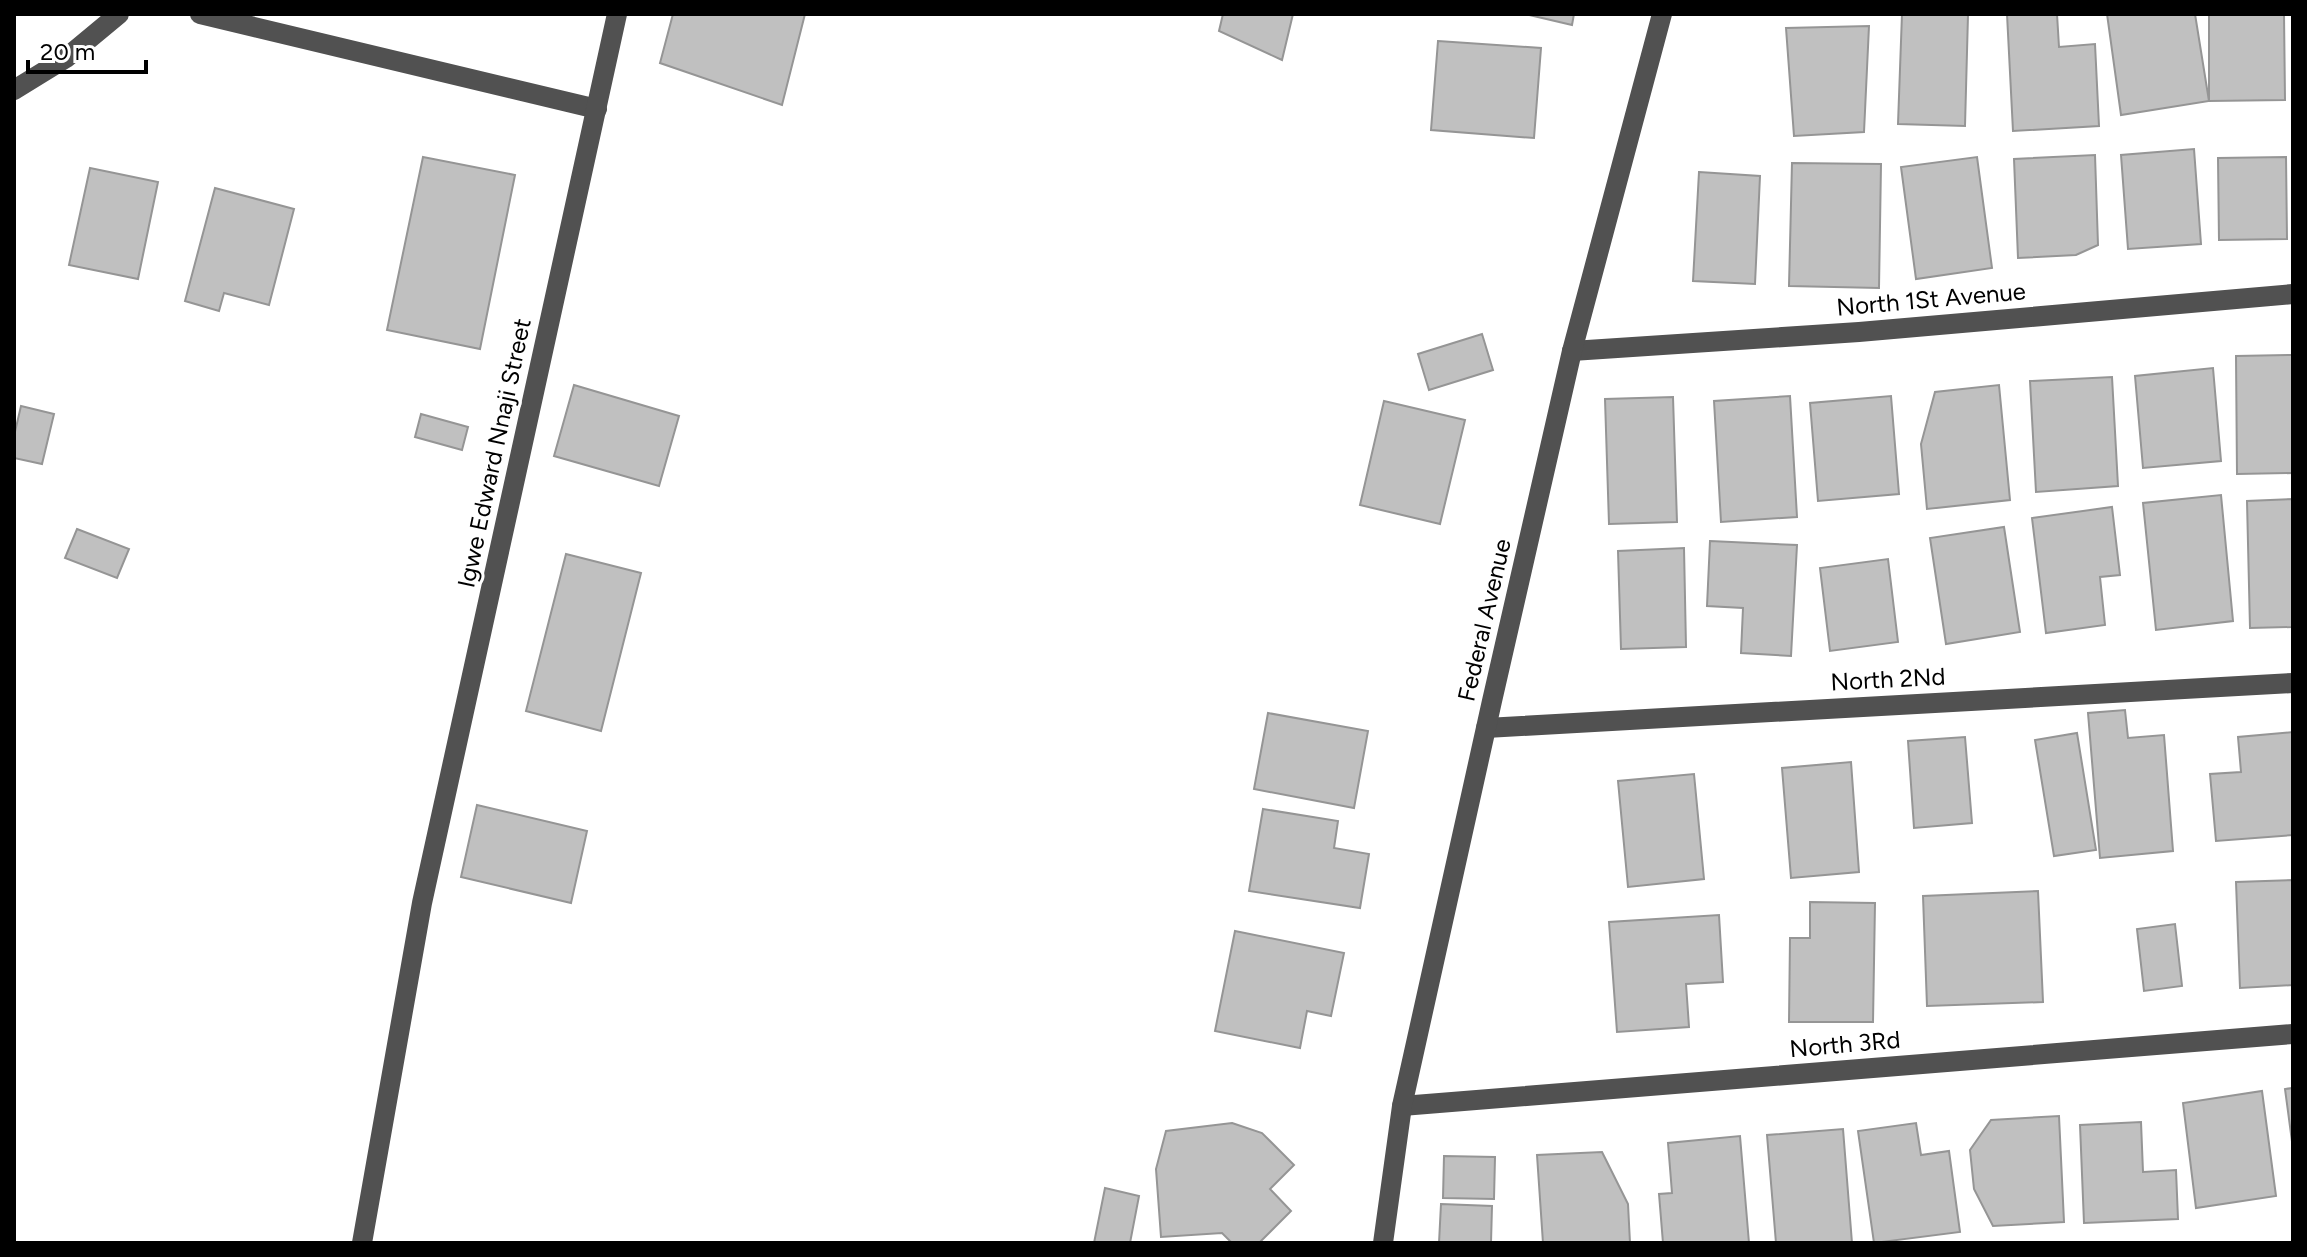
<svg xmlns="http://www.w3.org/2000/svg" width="2307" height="1257" viewBox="0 0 2307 1257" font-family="Figtree,sans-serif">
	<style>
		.building { fill: #c0c0c0; stroke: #959595; stroke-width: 2 }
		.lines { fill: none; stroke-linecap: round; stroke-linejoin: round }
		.minor { stroke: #515151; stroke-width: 20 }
		.labels { text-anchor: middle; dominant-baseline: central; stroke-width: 6; stroke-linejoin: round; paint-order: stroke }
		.street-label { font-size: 24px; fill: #000; stroke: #fff }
	</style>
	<rect width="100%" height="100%" fill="#fff"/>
	<!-- building -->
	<g class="building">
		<path d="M 673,14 L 805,14 L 782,105 L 660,63 Z"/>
		<path d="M 1223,14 L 1293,14 L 1282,60 L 1219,31 Z"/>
		<path d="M 1525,14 L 1574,14 L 1572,25 Z"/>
		<path d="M 1902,14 L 1968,15 L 1965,126 L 1898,124 Z"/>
		<path d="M 2007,14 L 2057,14 L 2059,47 L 2095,44 L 2099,126 L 2013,131 Z"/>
		<path d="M 2107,14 L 2195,14 L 2209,101 L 2121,115 Z"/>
		<path d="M 2209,14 L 2284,14 L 2285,100 L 2209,101 Z"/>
		<path d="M 1869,26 L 1864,132 L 1794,136 L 1786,28 Z"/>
		<path d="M 1438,41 L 1541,48 L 1534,138 L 1431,130 Z"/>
		<path d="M 2194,149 L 2201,244 L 2128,249 L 2121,155 Z"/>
		<path d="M 2095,155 L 2098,245 L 2076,255 L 2018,258 L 2014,159 Z"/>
		<path d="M 423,157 L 515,175 L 480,349 L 387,330 Z"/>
		<path d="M 1977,157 L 1992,268 L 1916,279 L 1901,167 Z"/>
		<path d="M 2286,157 L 2287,239 L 2219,240 L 2218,158 Z"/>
		<path d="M 1792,163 L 1881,164 L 1879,288 L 1789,286 Z"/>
		<path d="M 90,168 L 158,182 L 138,279 L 69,265 Z"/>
		<path d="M 1699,172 L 1760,176 L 1755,284 L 1693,281 Z"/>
		<path d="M 215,188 L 294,209 L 269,305 L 224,293 L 219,311 L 185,301 Z"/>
		<path d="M 1482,334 L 1493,370 L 1429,390 L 1418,354 Z"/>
		<path d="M 2293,355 L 2293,473 L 2237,474 L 2236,356 Z"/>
		<path d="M 2213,368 L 2221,461 L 2143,468 L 2135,376 Z"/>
		<path d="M 2112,377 L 2118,486 L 2036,492 L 2030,381 Z"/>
		<path d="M 574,385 L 679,416 L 659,486 L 554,456 Z"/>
		<path d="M 1999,385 L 2010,500 L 1927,509 L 1921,444 L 1935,392 Z"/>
		<path d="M 1790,396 L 1797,517 L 1721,522 L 1714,401 Z"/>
		<path d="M 1891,396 L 1899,494 L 1818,501 L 1810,403 Z"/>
		<path d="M 1673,397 L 1677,522 L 1609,524 L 1605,399 Z"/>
		<path d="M 1384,401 L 1465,420 L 1440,524 L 1360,505 Z"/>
		<path d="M 21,406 L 54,414 L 42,464 L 14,458 L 14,436 Z"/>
		<path d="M 421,414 L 468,427 L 462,450 L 415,437 Z"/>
		<path d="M 2221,495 L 2233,621 L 2156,630 L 2143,503 Z"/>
		<path d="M 2293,499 L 2293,627 L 2250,628 L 2247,501 Z"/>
		<path d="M 2112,507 L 2120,575 L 2100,577 L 2105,625 L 2046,633 L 2032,518 Z"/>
		<path d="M 2004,527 L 2020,632 L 1946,644 L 1930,538 Z"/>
		<path d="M 77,529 L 129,549 L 117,578 L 65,558 Z"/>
		<path d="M 1710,541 L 1797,545 L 1791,656 L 1741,653 L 1743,608 L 1707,606 Z"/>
		<path d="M 1684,548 L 1686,647 L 1621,649 L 1618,551 Z"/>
		<path d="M 566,554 L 641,573 L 601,731 L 526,711 Z"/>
		<path d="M 1888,559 L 1898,642 L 1830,651 L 1820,568 Z"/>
		<path d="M 2125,710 L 2128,738 L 2164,735 L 2173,851 L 2100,858 L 2088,713 Z"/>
		<path d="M 1268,713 L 1368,731 L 1354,808 L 1254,789 Z"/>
		<path d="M 2293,732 L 2293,835 L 2216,841 L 2210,774 L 2241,772 L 2238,737 Z"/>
		<path d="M 2077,733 L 2096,850 L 2054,856 L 2035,740 Z"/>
		<path d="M 1965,737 L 1972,823 L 1914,828 L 1908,741 Z"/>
		<path d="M 1851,762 L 1859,872 L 1791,878 L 1782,768 Z"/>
		<path d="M 1694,774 L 1704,879 L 1628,887 L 1618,781 Z"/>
		<path d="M 477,805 L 587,831 L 571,903 L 461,877 Z"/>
		<path d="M 1263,809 L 1338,821 L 1334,848 L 1369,854 L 1360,908 L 1249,891 Z"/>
		<path d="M 2293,880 L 2293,985 L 2240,988 L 2236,882 Z"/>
		<path d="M 2038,891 L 2043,1002 L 1927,1006 L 1923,896 Z"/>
		<path d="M 1810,902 L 1875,903 L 1873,1022 L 1789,1022 L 1790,938 L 1810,938 Z"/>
		<path d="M 1719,915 L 1723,982 L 1686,984 L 1689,1027 L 1617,1032 L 1609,922 Z"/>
		<path d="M 2175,924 L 2182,986 L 2144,991 L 2137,929 Z"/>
		<path d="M 1235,931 L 1344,953 L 1331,1016 L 1307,1011 L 1300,1048 L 1215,1031 Z"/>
		<path d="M 2293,1088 L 2293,1149 L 2285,1089 Z"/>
		<path d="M 2262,1091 L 2276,1196 L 2196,1208 L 2183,1103 Z"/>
		<path d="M 2059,1116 L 2064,1222 L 1993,1226 L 1974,1189 L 1970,1150 L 1991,1120 Z"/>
		<path d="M 2141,1122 L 2143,1172 L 2176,1170 L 2178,1219 L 2084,1223 L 2080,1125 Z"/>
		<path d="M 1232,1123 L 1262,1133 L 1294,1165 L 1270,1189 L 1291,1211 L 1259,1243 L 1232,1243 L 1222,1233 L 1161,1237 L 1156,1169 L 1166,1131 Z"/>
		<path d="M 1916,1123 L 1921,1155 L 1949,1151 L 1960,1232 L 1874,1243 L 1858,1131 Z"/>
		<path d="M 1843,1129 L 1852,1243 L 1776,1243 L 1767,1135 Z"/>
		<path d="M 1740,1136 L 1749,1243 L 1663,1243 L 1659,1194 L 1672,1193 L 1668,1143 Z"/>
		<path d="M 1602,1152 L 1628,1204 L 1630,1243 L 1543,1243 L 1537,1155 Z"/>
		<path d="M 1444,1156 L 1495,1157 L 1494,1199 L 1443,1198 Z"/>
		<path d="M 1105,1188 L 1139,1196 L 1130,1243 L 1094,1243 Z"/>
		<path d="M 1441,1204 L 1492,1206 L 1491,1243 L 1439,1243 Z"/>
	</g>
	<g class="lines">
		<!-- minor -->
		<g class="minor">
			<path d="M 200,14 L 597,109"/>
			<path d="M 14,90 L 66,58 L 119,14"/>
			<path d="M 1572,351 L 1859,332 L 2293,294"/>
			<path d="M 1486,728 L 2293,683"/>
			<path d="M 1402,1106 L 2293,1034"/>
			<path d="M 362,1243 L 422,903 L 617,14"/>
			<path d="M 1383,1243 L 1402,1106 L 1492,701 L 1572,351 L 1662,14"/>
		</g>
	</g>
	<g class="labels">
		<!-- street labels -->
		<g class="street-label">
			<text transform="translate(1931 299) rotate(-5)">North 1St Avenue</text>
			<text transform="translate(494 453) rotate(-78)">Igwe Edward Nnaji Street</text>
			<text transform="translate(1484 620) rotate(-77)">Federal Avenue</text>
			<text transform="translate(1888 679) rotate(-3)">North 2Nd</text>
			<text transform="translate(1845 1044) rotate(-5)">North 3Rd</text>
		</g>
	</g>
	<!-- border -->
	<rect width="2307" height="1257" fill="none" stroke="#000000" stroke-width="32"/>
	<!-- scale -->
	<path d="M28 60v12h118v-12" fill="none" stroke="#000000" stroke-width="4"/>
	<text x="40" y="60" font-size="24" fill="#000000" stroke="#ffffff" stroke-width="6" paint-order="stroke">20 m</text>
</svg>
